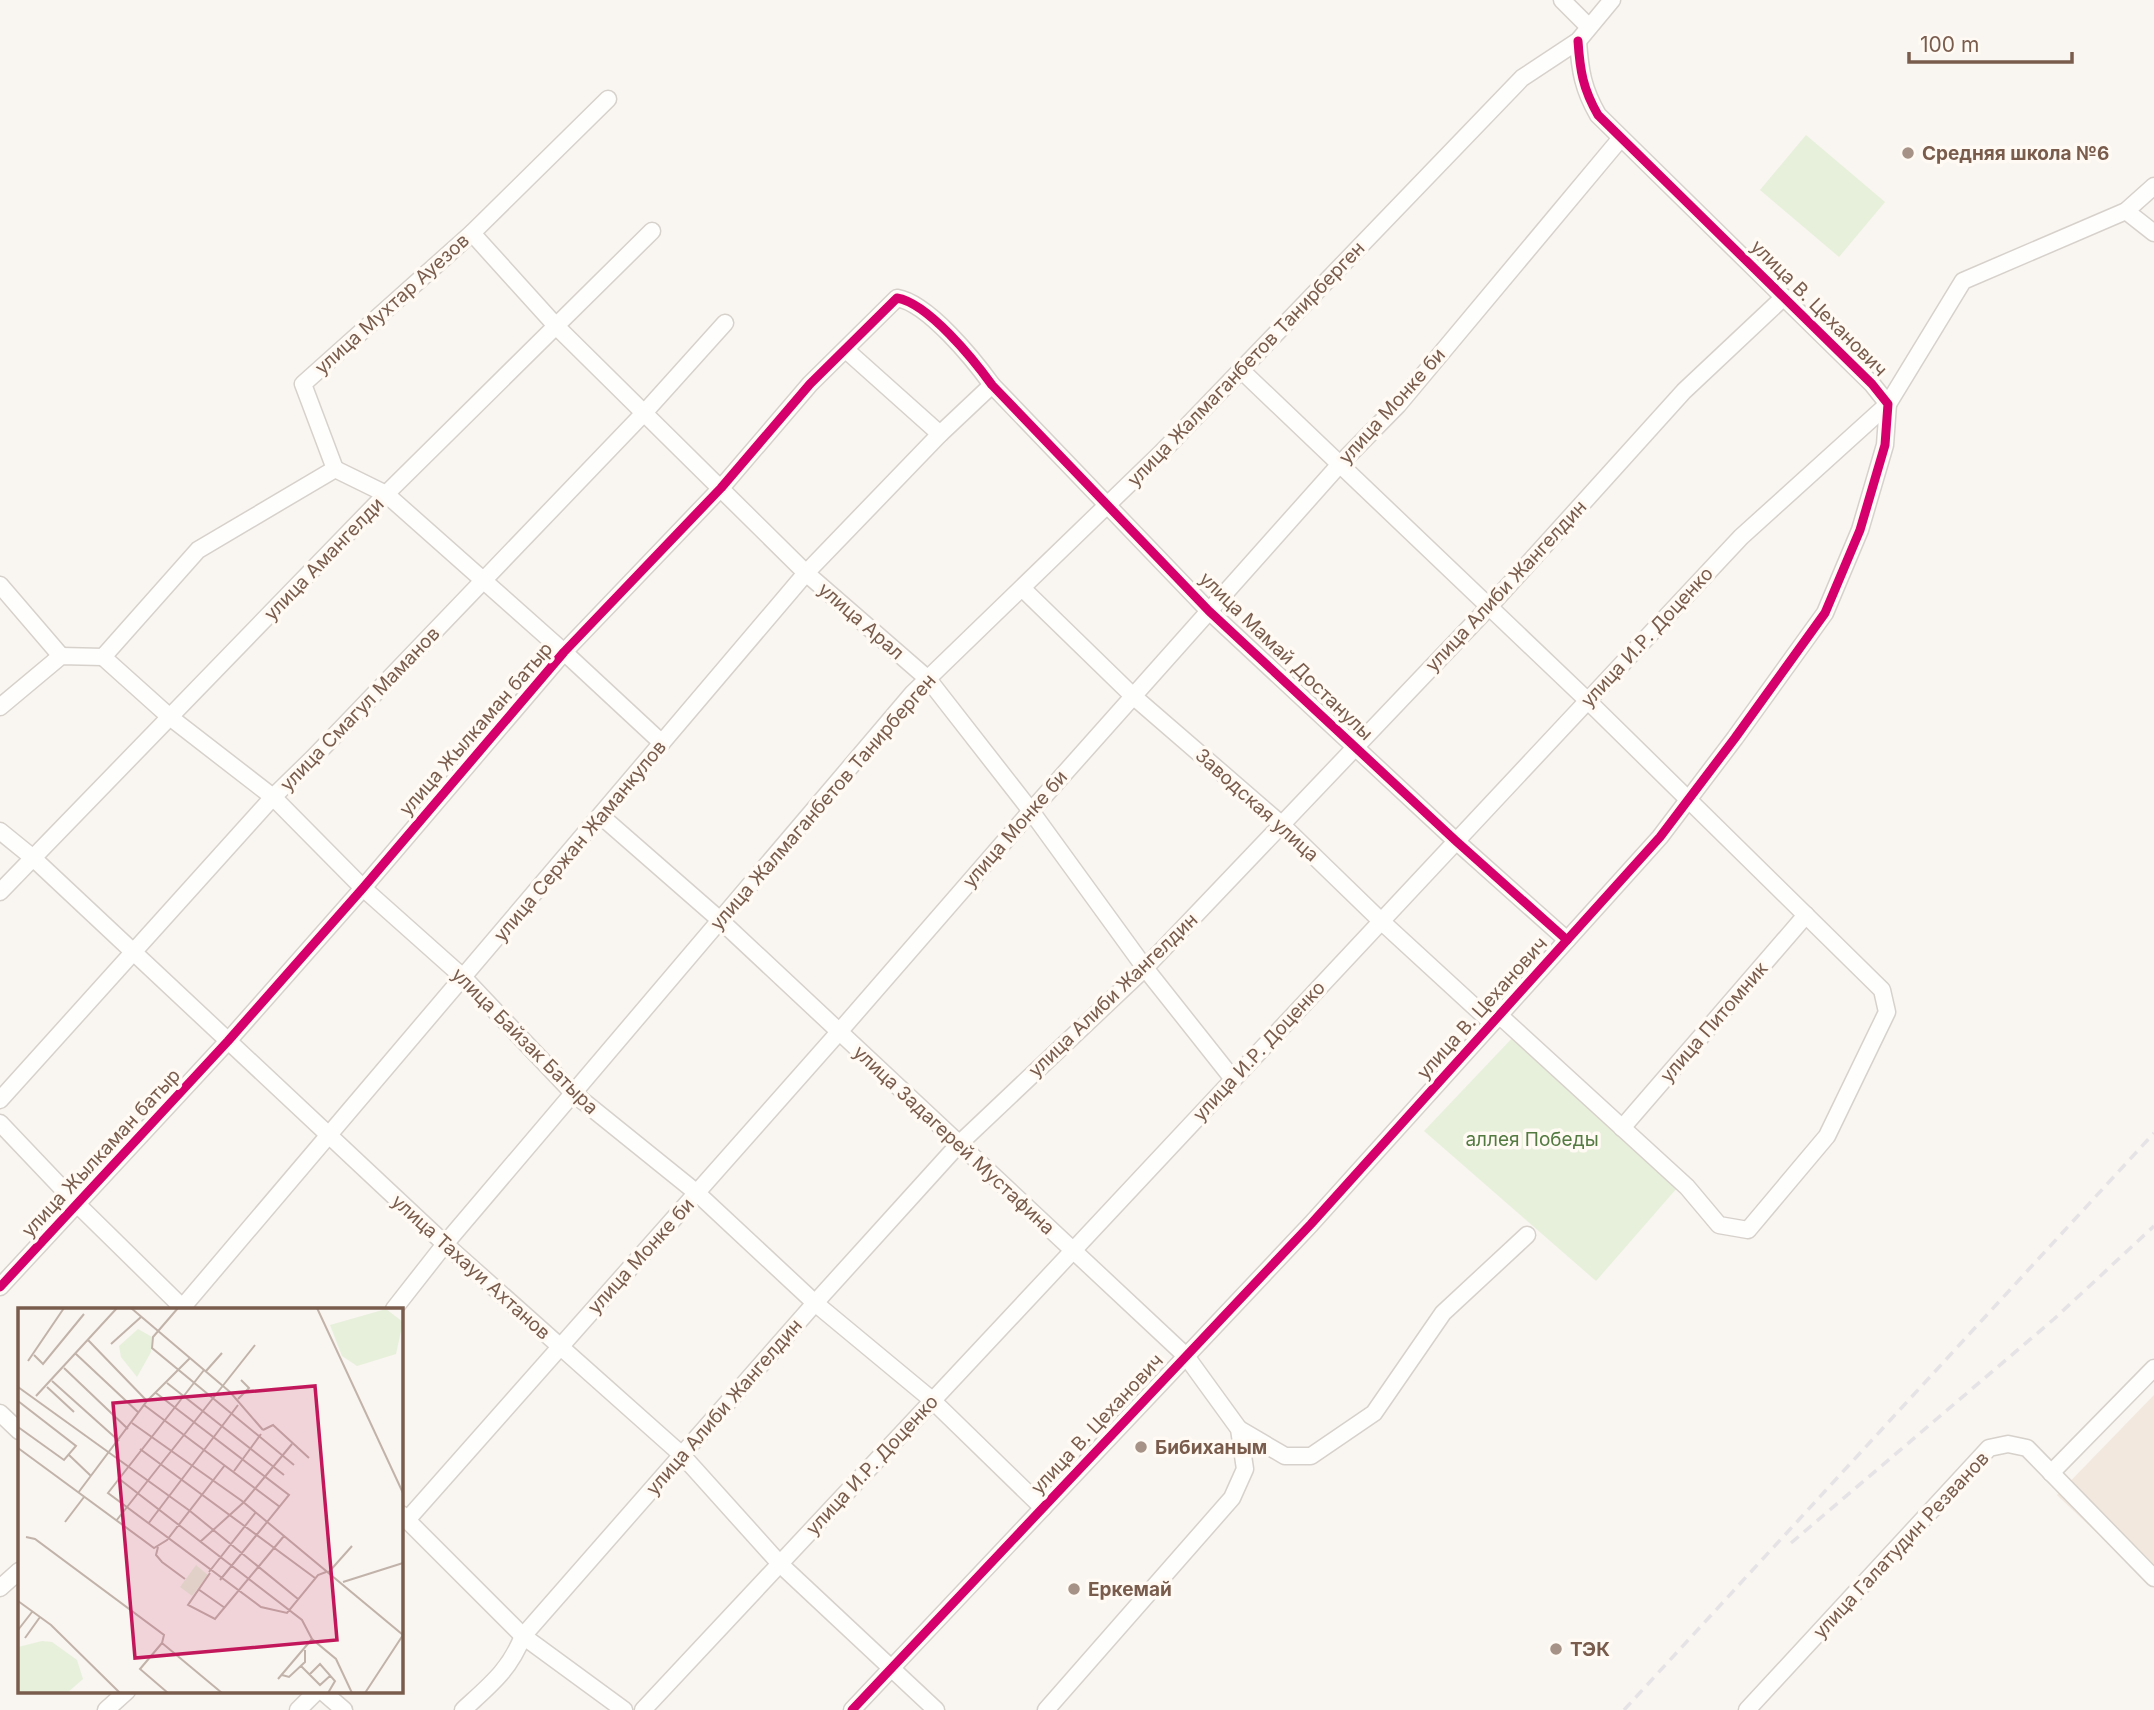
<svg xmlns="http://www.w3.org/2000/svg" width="2154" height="1710" viewBox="0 0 2154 1710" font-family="Inter,sans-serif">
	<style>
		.residential { fill: #f2e8de }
		.green { fill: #e7f0db }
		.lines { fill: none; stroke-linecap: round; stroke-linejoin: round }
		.minor-casing { stroke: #d7d1cb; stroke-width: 19 }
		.minor { stroke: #fefefd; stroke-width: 16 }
		.rail { stroke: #e6e3e7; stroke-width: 3.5; stroke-dasharray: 10 7; stroke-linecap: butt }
		.cycleway-casing { stroke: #fffaf3; stroke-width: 13 }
		.cycleway { stroke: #d6006c; stroke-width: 9 }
		.poi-dot { fill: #a69286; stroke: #fffaf3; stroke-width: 2.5 }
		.labels { text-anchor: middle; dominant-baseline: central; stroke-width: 7; stroke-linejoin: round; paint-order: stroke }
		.poi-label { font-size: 19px; font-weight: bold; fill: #7a5c4d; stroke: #fffaf3; text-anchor: start }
		.street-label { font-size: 19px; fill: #7a5c4d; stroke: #fffaf3 }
		.park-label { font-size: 19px; fill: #537a41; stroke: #fffaf3 }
		.inset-road { fill: none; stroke: #c2b3aa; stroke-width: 2 }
		.view { fill: #c2185b; fill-opacity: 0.15; stroke: #c2185b; stroke-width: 3.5 }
		.inset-edge { fill: none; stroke: #7a5c4d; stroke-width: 3.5 }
	</style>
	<rect width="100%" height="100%" fill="#f9f5f0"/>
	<!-- residential -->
	<path class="residential" d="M 2154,1395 L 2154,1587 L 2057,1495 Z"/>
	<!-- green -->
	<g class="green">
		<path d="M 1806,135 L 1885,202 L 1839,257 L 1760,190 Z"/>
		<path d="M 1516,1034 L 1677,1188 L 1596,1281 L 1424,1131 Z"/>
	</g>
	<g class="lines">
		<!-- minor casing -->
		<g class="minor-casing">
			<g id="minor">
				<path d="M 1562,0 L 1589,27"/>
				<path d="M 2126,211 L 2154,233"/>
				<path d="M 472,233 L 557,327 L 806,573 L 928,679 L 1031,811 L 1145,968 L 1233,1079"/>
				<path d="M 846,350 L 940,434"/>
				<path d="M 1241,370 L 1588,701 L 1882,990 L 1887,1012 L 1827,1136 L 1748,1230 L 1719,1225 L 1687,1187 L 1499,1015"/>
				<path d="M 335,469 L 303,384 L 472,233 L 608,99"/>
				<path d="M 335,469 L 386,494 L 564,652 L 662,743"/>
				<path d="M 0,585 L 61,656"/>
				<path d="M 1022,588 L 1133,696 L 1281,824 L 1381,921 L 1492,1023"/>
				<path d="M 103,657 L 171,718 L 273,797 L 363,888 L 464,978 L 573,1093 L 697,1193 L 815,1303 L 932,1400 L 1043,1508"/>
				<path d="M 0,707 L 61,656 L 103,657 L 198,550 L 335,469"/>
				<path d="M 601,816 L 720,920 L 1186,1356 L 1239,1429 L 1245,1469 L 1232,1498 L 1046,1710"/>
				<path d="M 0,831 L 32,857 L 445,1244 L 682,1455 L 781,1565 L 936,1710"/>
				<path d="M 0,892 L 386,494 L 652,231"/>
				<path d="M 0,1100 L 273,797 L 313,758 L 644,413 L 725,323"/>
				<path d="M 0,1123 L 78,1205 L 184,1309"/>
				<path d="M 1622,1128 L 1806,915"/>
				<path d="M 0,1287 L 228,1041 L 363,888 L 564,652 L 721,488 L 810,384 L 897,298 C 928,303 974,360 992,385 L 1209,611 L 1456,841 L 1567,940"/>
				<path d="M 181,1309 L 806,573 L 940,434 L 992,385"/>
				<path d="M 394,1309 L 445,1244 L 913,693 L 1161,453 L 1522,78 L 1578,41 L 1612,0"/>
				<path d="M 0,1413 L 19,1431"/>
				<path d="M 1239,1429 L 1285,1456 L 1311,1456 L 1374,1413 L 1443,1313 L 1527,1235"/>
				<path d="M 2051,1473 L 2154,1368"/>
				<path d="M 401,1514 L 523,1636 L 624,1710"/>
				<path d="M 407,1520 L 839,1032 L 1031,811 L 1340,464 L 1398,405 L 1621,138"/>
				<path d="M 0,1588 L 19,1571"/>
				<path d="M 322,1691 L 344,1710"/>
				<path d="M 106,1710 L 127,1691"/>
				<path d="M 298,1710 L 317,1691"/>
				<path d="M 463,1710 C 490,1685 509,1671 523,1636 L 815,1303 L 959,1144 L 1145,968 L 1489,607 L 1684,391 L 1784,297"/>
				<path d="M 643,1710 L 1741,537 L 1888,404 L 1963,281 L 2126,211 L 2154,186"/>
				<path d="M 852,1710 L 1311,1224 L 1660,837 L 1735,738 L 1825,613 L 1860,530 L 1885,445 L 1888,404 L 1872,384 L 1598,115 C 1583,89 1580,71 1578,41"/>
				<path d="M 1747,1710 L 1989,1448 L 2008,1444 L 2027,1448 L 2154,1578"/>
			</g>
		</g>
		<!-- minor -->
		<use href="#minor" class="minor"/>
		<!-- rail -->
		<g class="rail">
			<path d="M 1791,1543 L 2054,1319 L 2154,1226"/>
			<path d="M 1624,1710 L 2154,1133"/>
		</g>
		<!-- cycleway casing -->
		<g class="cycleway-casing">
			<g id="cycleway">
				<path d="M 0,1287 L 228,1041 L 363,888 L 564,652 L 721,488 L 810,384 L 897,298 C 928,303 974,360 992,385 L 1209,611 L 1456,841 L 1567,940"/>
				<path d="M 852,1710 L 1311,1224 L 1660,837 L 1735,738 L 1825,613 L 1860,530 L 1885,445 L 1888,404 L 1872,384 L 1598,115 C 1583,89 1580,71 1578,41"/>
			</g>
		</g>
		<!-- cycleway -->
		<use href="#cycleway" class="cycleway"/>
	</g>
	<!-- markers -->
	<g class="poi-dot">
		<circle cx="1908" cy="153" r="7"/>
		<circle cx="1141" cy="1447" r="7"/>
		<circle cx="1074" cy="1589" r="7"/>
		<circle cx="1556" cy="1649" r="7"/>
	</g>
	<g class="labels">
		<!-- poi labels -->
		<g class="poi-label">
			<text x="1922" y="153">Средняя школа №6</text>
			<text x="1155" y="1447">Бибиханым</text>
			<text x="1088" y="1589">Еркемай</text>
			<text x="1570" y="1649">ТЭК</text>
		</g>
		<!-- street labels -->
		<g class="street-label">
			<text transform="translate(392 304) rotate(-42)">улица Мухтар Ауезов</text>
			<text transform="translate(1819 308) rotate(45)">улица В. Цеханович</text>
			<text transform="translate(1246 364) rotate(-46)">улица Жалмаганбетов Танирберген</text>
			<text transform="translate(1392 406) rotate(-48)">улица Монке би</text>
			<text transform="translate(324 559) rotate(-46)">улица Амангелди</text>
			<text transform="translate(1506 586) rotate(-47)">улица Алиби Жангелдин</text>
			<text transform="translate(861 621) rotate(41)">улица Арал</text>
			<text transform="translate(1647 637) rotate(-47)">улица И.Р. Доценко</text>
			<text transform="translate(1286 656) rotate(44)">улица Мамай Достанулы</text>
			<text transform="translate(360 709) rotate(-46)">улица Смагул Маманов</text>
			<text transform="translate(476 729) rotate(-49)">улица Жылкаман батыр</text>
			<text transform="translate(823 802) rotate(-49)">улица Жалмаганбетов Танирберген</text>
			<text transform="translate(1257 805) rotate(42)">Заводская улица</text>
			<text transform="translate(1015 829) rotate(-49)">улица Монке би</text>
			<text transform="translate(580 841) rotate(-50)">улица Сержан Жаманкулов</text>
			<text transform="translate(1113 995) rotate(-44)">улица Алиби Жангелдин</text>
			<text transform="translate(1482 1008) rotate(-48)">улица В. Цеханович</text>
			<text transform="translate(1714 1022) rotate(-49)">улица Питомник</text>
			<text transform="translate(525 1041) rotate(45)">улица Байзак Батыра</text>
			<text transform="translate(1259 1051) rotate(-47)">улица И.Р. Доценко</text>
			<text transform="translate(954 1140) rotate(43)">улица Задагерей Мустафина</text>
			<text transform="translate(101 1153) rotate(-47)">улица Жылкаман батыр</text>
			<text transform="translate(641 1256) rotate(-48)">улица Монке би</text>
			<text transform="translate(471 1267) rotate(42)">улица Тахауи Ахтанов</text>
			<text transform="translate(724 1407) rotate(-49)">улица Алиби Жангелдин</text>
			<text transform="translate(1097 1424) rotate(-47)">улица В. Цеханович</text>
			<text transform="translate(872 1465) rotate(-47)">улица И.Р. Доценко</text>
			<text transform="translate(1901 1545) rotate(-47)">улица Галатудин Резванов</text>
		</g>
		<!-- park labels -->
		<g class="park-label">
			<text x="1532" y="1139">аллея Победы</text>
		</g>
	</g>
	<!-- overview -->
	<g transform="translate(18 1308)">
		<rect width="385" height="385" fill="#f9f5f0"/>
		<path d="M 368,1 L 385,14 L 378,46 L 339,58 L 324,48 L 312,17 ZM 120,21 L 134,29 L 133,44 L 119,69 L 103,49 L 101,38 ZM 178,257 L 190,267 L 174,288 L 162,279 ZM 24,333 L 34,334 L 59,352 L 65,371 L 49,385 L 0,385 L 0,339 Z" fill="#e7f0db"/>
		<path class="inset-road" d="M 113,0 L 212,84 L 245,122M 160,0 L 135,29 L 134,40 L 276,157M 299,0 L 385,185M 70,32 L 129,93M 93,36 L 123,9M 58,46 L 121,105M 16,47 L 25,56 L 66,6M 10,53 L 46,0M 46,60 L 110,121M 186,62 L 90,185 L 243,299 L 269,305 L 300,267 L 308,264M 188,63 L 204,45M 34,73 L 101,133M 149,75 L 266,167M 0,79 L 172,203 L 280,291M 29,79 L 56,104M 138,85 L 271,187 L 202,272M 18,88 L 99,0M 220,91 L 231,80 L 223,72M 0,93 L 58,138 L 46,152 L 0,119M 126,97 L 262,199M 114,115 L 224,193 L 385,327 L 347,385M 245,122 L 255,117 L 291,150M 0,140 L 136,240 L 149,232 L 207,157M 122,141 L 297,270M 51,147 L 73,168M 216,163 L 243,126M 100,170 L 284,312 L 294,331 L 318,351 L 334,385M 60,185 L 129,93 L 172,50M 98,213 L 237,37M 47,214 L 66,189M 130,216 L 220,97M 8,229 L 17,231 L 146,327 L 144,335M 182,234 L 226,194 L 274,136M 140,239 L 138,247 L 144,254 L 167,271M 191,264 L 238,204M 192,265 L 170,297 L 197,311 L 266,228M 310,265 L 334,238M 325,274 L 385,255M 180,281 L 207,300M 0,293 L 33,317 L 102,385M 0,322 L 14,304M 7,330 L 22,309M 144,335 L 204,385M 144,335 L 122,361 L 150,385M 283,358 L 302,377 L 313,367M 264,367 L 271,369 L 287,354 L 287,342M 291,367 L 302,356 L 317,373 L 310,385M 260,371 L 294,331"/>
		<path class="view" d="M 297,78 L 319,332 L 117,350 L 95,95 Z"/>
		<rect width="385" height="385" class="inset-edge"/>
	</g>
	<!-- scale -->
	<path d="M1909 52v10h163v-10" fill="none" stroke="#7a5c4d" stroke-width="3.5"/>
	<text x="1920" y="52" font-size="21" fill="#7a5c4d" stroke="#fffaf3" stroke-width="5" paint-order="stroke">100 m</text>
</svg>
